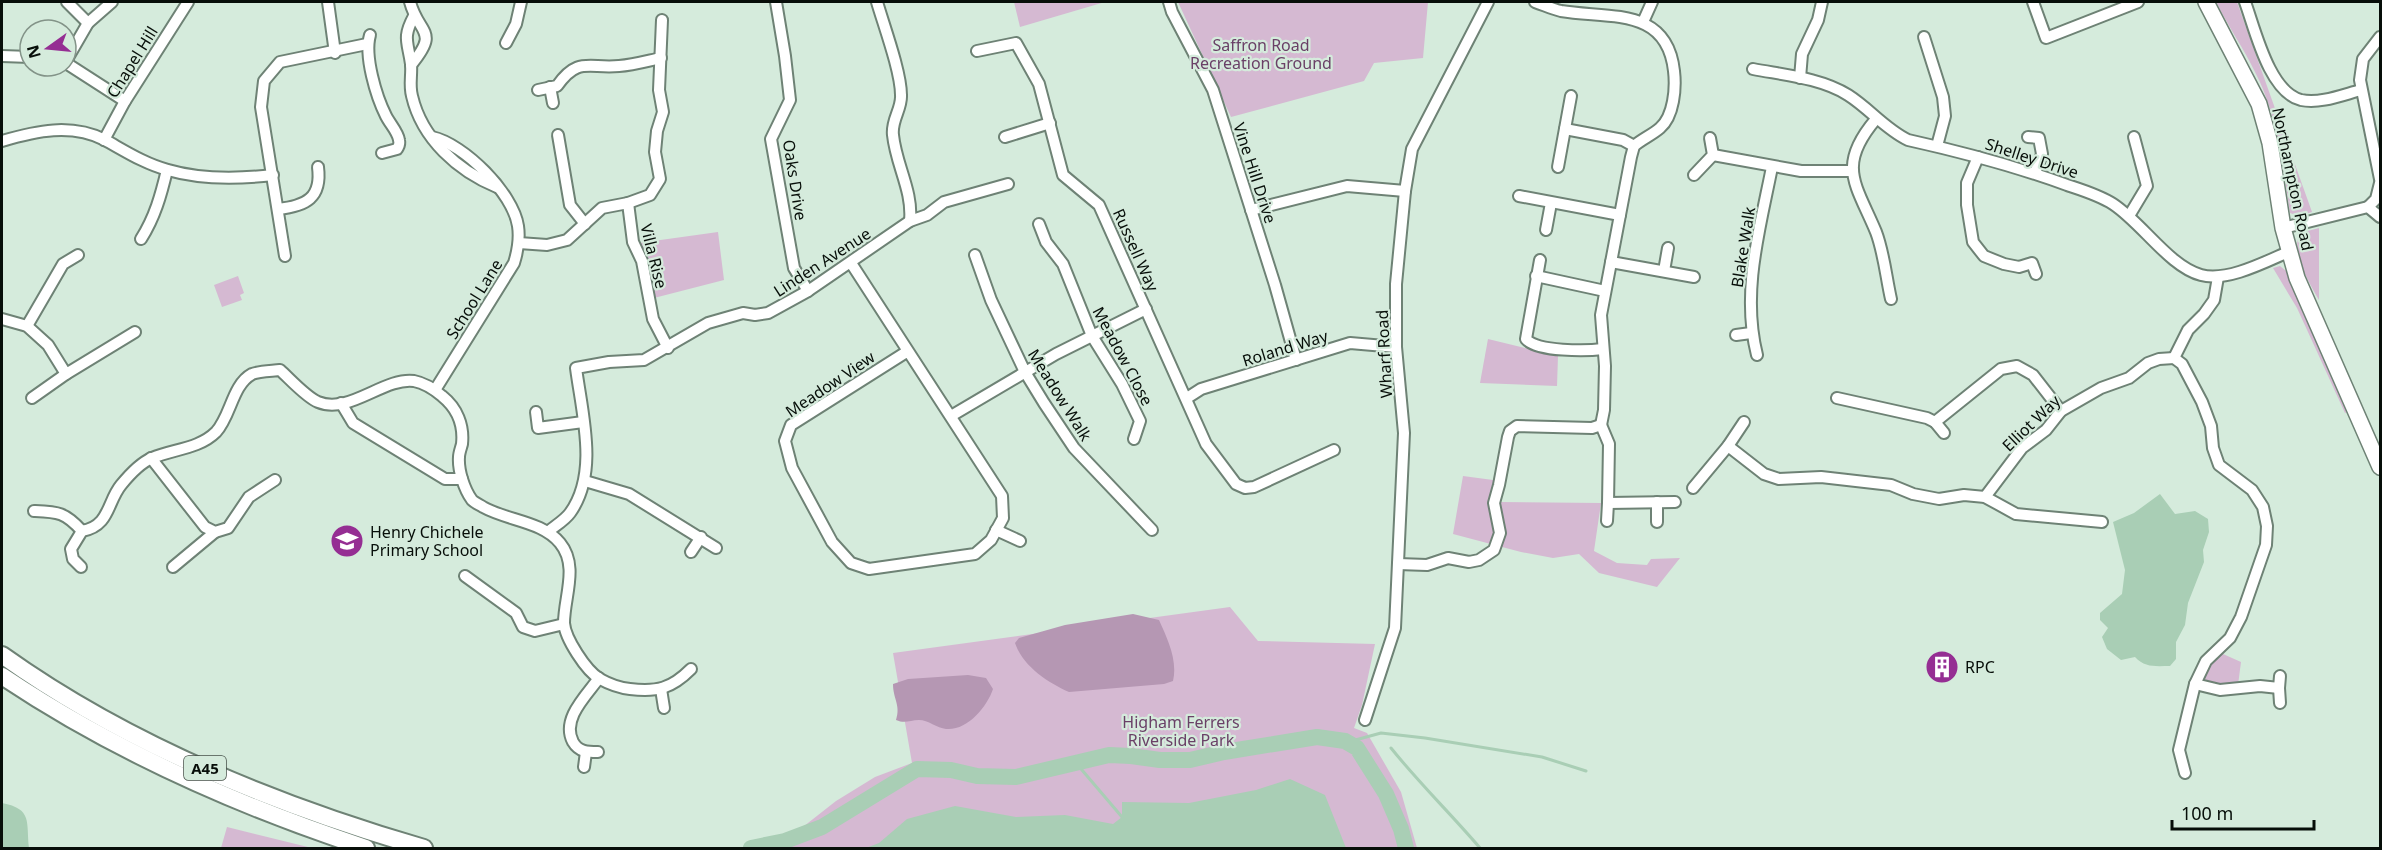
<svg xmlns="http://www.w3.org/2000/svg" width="2382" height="850" viewBox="0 0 2382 850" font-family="'Noto Sans',sans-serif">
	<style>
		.green { fill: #d5b9d2 }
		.forest { fill: #b597b3 }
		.water { fill: #a9ceb5 }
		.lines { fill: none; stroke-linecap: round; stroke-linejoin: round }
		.stream { stroke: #a9ceb5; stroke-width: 3 }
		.river { stroke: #a9ceb5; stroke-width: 16 }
		.minor-casing { stroke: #6e8275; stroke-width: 14 }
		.secondary-casing { stroke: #6e8275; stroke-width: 18 }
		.trunk-casing { stroke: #6e8275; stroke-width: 20 }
		.minor { stroke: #fff; stroke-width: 10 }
		.secondary { stroke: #fff; stroke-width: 15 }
		.trunk { stroke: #fff; stroke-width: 16 }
		.labels { text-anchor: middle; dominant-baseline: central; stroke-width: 4.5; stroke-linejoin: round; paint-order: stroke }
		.shield { fill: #d5ebdc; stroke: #455048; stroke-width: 1.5 }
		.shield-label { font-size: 15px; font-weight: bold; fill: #070e09 }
		.park-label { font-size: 16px; fill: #6a4067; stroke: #d5ebdc }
		.street-label { font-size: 16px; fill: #070e09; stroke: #d5ebdc }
		.poi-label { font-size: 16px; fill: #070e09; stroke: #d5ebdc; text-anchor: start }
	</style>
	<rect width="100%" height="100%" fill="#d5ebdc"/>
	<!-- green -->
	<g class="green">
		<path d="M 1014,2 L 1105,2 L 1020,27 Z"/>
		<path d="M 1178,2 L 1428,2 L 1423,58 L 1374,63 L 1364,81 L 1231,117 Z"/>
		<path d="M 2216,2 L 2237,2 L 2312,212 L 2299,216 L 2290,213 C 2283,167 2278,117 2256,74 C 2244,49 2228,26 2216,2 Z"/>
		<path d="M 2319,228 L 2319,300 C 2309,282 2290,253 2300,233 Z"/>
		<path d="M 718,232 L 724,280 L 654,298 L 654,287 L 665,283 L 663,271 L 651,270 L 639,243 Z"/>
		<path d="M 2280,266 L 2290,274 L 2351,410 L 2345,413 L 2297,308 L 2273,268 Z"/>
		<path d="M 238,276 L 244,293 L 240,295 L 242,300 L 222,307 L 214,285 Z"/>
		<path d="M 1488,339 L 1558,356 L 1557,386 L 1480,383 Z"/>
		<path d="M 1463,476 L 1493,480 L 1499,502 L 1601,503 L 1594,551 L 1617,563 L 1647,565 L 1651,559 L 1680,558 L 1657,587 L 1599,573 L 1579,554 L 1553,558 L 1521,552 L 1453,534 Z"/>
		<path d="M 1230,607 L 1258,641 L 1375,644 L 1362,705 L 1354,728 L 1367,733 L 1401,792 L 1417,848 L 751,848 L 785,841 L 836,801 L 875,777 L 912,763 L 893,653 Z"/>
		<path d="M 2223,654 L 2241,662 L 2238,685 L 2223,685 L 2203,679 C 2203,668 2212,657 2223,654 Z"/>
		<path d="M 227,827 L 312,848 L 221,848 Z"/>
	</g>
	<!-- forest -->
	<g class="forest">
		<path d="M 1133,614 L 1159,620 C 1167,638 1178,660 1173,681 L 1164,684 L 1069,692 C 1047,682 1023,666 1015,643 L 1019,638 L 1065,625 Z"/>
		<path d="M 968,675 L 986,678 L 993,689 C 987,707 967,731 946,729 C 937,728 928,720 919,720 C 910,720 905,724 896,720 C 901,705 893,699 893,684 L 908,679 Z"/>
	</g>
	<!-- water -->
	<g class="water">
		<path d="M 2160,494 L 2175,514 L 2195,511 L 2208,519 L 2209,532 L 2203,550 L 2204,562 L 2188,603 L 2185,625 L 2176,642 L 2176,659 L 2170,666 C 2156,666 2145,668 2135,657 L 2121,660 L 2107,649 L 2102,637 L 2108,628 L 2100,620 L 2100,613 L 2122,594 L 2125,570 L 2113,522 L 2134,513 Z"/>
		<path d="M 1290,779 L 1325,795 L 1346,848 L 866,848 L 879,843 L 907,819 L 955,806 L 1016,817 L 1065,815 L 1113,824 L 1122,817 L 1122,802 L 1189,803 L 1256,790 Z"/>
		<path d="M 2,803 C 33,809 26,822 29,848 L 2,848 Z"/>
	</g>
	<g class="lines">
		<!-- stream -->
		<g class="stream">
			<path d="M 1348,742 L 1381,733 L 1425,738 L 1542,757 L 1586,771"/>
			<path d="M 1391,748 C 1419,783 1451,814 1480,848"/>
			<path d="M 1076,763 L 1122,817"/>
		</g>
		<!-- river -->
		<path class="river" d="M 751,848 L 785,841 L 822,827 L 917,769 L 951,770 L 977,776 L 1016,777 L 1109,755 L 1131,756 L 1160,760 L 1190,760 L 1224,752 L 1317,737 L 1345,741 L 1357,748 L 1386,794 L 1401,829 L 1406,848"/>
		<!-- minor casing -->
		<g class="minor-casing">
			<g id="minor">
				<path d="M 67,2 L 88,23"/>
				<path d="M 328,2 L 335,53"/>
				<path d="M 410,2 C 419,35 440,30 411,65"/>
				<path d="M 776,2 L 785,56 L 790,100 L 771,139 L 794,268 L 808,291"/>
				<path d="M 877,2 C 884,26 901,72 901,95 C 902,109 891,120 893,135 C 896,165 913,191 910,221"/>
				<path d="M 1169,2 L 1172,12 L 1213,90 L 1275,285 L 1296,360"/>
				<path d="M 1535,2 C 1544,5 1552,9 1561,11 C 1608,19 1667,6 1674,71 C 1676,88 1674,116 1660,128 C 1652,135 1642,139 1634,146 L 1631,157 L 1601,315 L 1605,366 L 1604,410 L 1601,425"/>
				<path d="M 2033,2 L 2046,38 L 2138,2"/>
				<path d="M 2245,2 C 2255,29 2269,92 2301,100 C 2320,104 2342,95 2361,90"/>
				<path d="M 414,16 C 402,38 408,42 411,64 C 412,75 409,85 412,96 C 422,139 458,171 497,187"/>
				<path d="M 1643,22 L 1652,2"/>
				<path d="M 370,35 C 364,56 376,96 386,116 C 390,124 398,132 399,140 C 400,145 399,145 397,149 L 382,153"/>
				<path d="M 1924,37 L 1943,97 L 1945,116 L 1937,146"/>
				<path d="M 2380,37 L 2363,59 L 2360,80 L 2380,179"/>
				<path d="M 506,43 L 516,24 L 521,2"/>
				<path d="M 977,51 L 1016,43 L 1039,84 L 1063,175 L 1099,205 L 1206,444 L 1236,484 L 1245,488 L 1254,487 L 1334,450"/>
				<path d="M 2,56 L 30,57"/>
				<path d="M 66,61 L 88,23 L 112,2"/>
				<path d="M 66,63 L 125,101"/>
				<path d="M 1753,69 C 1784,75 1821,78 1848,95 C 1870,109 1885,129 1908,140 C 1962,152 2015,166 2067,185 C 2082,190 2099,195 2113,204 C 2142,223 2170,267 2201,275 C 2227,282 2265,262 2288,252"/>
				<path d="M 1800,78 L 1802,54 L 1818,20 L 1822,2"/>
				<path d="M 550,87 L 553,103"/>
				<path d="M 538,90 L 557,86 C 578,56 589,69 619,66 C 633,65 647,61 661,58"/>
				<path d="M 1876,119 C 1836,166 1856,184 1876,232 C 1884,253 1886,277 1891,299"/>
				<path d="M 1565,129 L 1623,140 L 1634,146"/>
				<path d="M 558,135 L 570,205 L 585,224"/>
				<path d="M 432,137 C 464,144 513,193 518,226 C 520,239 518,250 514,263 L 435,390"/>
				<path d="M 1005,137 L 1050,123"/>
				<path d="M 2028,137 L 2039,138 L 2042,154 L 2035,173"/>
				<path d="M 104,140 L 125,101 L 188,2"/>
				<path d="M 2,141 C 36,131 71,123 105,140 C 125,151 145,164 168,170 C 202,180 238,179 273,175"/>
				<path d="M 1713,155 L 1801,171 L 1852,171"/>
				<path d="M 1978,157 L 1967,183 L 1967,205 L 1973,242 L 1984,256 L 2004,264 L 2019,267 L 2032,263 L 2036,274"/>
				<path d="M 1558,167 L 1571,96"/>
				<path d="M 1694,175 L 1713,155 L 1710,138"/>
				<path d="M 1519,196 L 1620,215"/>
				<path d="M 628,203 L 633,242 L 642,261 L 653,319 L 668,348"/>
				<path d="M 2368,207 L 2376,199 L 2380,183"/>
				<path d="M 278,209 C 306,206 322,198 318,167"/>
				<path d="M 1251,210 L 1347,186 L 1405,191"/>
				<path d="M 2129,216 L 2147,186 L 2134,137"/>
				<path d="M 1039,224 L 1046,242 L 1063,264 L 1092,336 L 1122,384 L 1140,421 L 1134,439"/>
				<path d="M 2283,228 L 2368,207 L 2380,217"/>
				<path d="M 1546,230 L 1551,203"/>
				<path d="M 141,239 C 155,217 161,195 167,170"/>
				<path d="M 519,243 L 547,245 L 567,240 L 602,208 L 628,203 L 650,195 L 660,179 L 655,152 L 657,131 L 663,112 L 659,90 L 662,20"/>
				<path d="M 975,255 L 991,300 L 1025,372 L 1044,403 L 1074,448 L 1152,530"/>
				<path d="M 285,256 L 261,107 L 264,81 L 280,62 L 367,44"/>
				<path d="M 1540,260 L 1526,339 C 1537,352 1587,351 1603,349"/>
				<path d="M 1611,262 L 1694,277"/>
				<path d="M 851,263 L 1002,496 L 1003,518 L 991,540 L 975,554 L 869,569 L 851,563 L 832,542 L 792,468 L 785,441 L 791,425 L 908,351"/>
				<path d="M 1664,271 L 1668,248"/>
				<path d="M 1536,276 L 1605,291"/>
				<path d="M 2,319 L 27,326 L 48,345 L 66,374 L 135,332"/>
				<path d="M 27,326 L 63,264 L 78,255"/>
				<path d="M 1736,335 L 1751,333"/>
				<path d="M 1757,355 C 1741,292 1760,228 1772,167"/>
				<path d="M 2174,358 L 2182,364 L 2202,402 L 2211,426 L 2213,448 L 2219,465 L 2252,490 L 2263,507 L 2267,526 L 2266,545 L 2241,617 L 2230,638 L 2206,661 L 2195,684 L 2179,750 L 2185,773"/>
				<path d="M 2174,358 L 2188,330 L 2204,314 L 2214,300 L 2218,277"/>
				<path d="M 32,398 L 66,374"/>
				<path d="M 1187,398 L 1201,389 L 1350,343 L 1396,347"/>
				<path d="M 1837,398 L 1927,418 L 1935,422 L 2001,369 L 2017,366 L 2033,375 L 2061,411"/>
				<path d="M 341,403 L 353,423 L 445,479 L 462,479"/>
				<path d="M 536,412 L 538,428 L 583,422"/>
				<path d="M 951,416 L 1056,354 L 1146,309"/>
				<path d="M 1935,422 L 1944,433"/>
				<path d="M 1601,425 L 1609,444 L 1608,503 L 1675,502"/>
				<path d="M 1728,446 L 1764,474 L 1779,479 L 1821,477 L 1891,485 L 1913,494 L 1939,499 L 1964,495 L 1985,497 L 2016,514 L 2102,522"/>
				<path d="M 151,458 L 205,527 L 215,532 L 228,528 L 249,497 L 275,480"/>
				<path d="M 585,481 L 629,494 L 716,548"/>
				<path d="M 1693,488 L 1728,446 L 1744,422"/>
				<path d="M 1985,497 L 2022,448 L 2046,430 L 2061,411 L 2101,388 L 2129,378 L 2148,363 L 2159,359 L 2174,358"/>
				<path d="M 34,511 C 58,512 65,512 82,531"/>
				<path d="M 1607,521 L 1608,503"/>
				<path d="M 1657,522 L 1657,502"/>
				<path d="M 996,530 L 1020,541"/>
				<path d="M 549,531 C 555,526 565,520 570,513 C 599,473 582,414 576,368 L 609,362 L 644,360 L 708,323 L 743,313 L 755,315 L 768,313 L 808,291 L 910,221 L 927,215 L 944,202 L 1008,184"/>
				<path d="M 691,552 L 701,537"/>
				<path d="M 1398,564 L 1427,565 L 1448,558 L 1469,562 L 1479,560 L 1494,550 L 1500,533 L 1494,503 L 1499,485 L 1508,437 L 1510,431 L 1517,426 L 1592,428 L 1601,425"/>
				<path d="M 81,567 L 73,559 L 71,549 L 82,531 C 110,526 107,502 121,485 C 130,474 140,463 152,458 C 173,449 199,449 216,432 C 231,416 232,385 252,374 C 259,371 272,371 280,370 C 290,379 306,397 318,402 C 349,415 384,377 414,381 C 424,383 435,390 442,396 C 457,408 464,425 462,444 C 461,448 459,453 459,457 C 458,470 464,489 472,500 C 475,503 480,505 483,507 C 508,521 542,521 560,543 C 579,566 564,597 564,623 C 565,638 586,671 600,679 C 609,684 620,688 630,689 C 657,692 671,689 691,669"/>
				<path d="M 173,567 L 215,532"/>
				<path d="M 465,576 L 516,613 L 523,627 L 535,631 L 564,624"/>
				<path d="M 2280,676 L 2279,688 L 2280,703"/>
				<path d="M 2195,684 L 2220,690 L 2260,686 L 2279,688"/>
				<path d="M 661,689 L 664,708"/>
				<path d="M 1365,720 L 1395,628 L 1404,433 L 1396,347 L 1396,284 L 1405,191 L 1412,149 L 1488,2"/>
				<path d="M 598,752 C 587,752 579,752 573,742 C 561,719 586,696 599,678"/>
				<path d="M 584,767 L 586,752"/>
			</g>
		</g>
		<!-- secondary casing -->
		<g class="secondary-casing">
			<path id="secondary" d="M 2206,2 L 2259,104 L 2270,143 L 2283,228 L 2297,278 L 2380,467"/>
		</g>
		<!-- trunk casing -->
		<g class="trunk-casing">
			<g id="trunk">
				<path d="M 2,655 C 128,745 276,805 424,848"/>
				<path d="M 2,676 C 114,751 238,806 366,848"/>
			</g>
		</g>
		<!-- minor -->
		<use href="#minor" class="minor"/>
		<!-- secondary -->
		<use href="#secondary" class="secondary"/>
		<!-- trunk -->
		<use href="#trunk" class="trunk"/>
	</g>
	<!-- icons -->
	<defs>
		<g id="school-disc" transform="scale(1.725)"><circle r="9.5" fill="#952e93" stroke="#d5ebdc"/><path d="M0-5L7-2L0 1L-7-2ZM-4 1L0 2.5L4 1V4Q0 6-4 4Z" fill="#fff"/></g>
		<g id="building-disc" transform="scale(1.725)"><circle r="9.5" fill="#952e93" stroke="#d5ebdc"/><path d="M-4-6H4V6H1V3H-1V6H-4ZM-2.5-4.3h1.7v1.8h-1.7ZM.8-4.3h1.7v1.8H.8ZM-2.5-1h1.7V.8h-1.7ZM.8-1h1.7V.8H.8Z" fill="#fff"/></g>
	</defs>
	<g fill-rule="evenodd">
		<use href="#school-disc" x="347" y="541"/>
		<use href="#building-disc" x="1942" y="667"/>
	</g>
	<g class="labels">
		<!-- shield labels -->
		<rect class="shield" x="184" y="756" width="42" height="24" rx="4.5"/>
		<g class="shield-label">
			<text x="205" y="768">A45</text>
		</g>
		<!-- park labels -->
		<g class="park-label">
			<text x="1261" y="45">Saffron Road<tspan x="1261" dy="18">Recreation Ground</tspan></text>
			<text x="1181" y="722">Higham Ferrers<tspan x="1181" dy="18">Riverside Park</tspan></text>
		</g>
		<!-- street labels -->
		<g class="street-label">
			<text transform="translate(132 62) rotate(-58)">Chapel Hill</text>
			<text transform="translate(2032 158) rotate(18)">Shelley Drive</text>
			<text transform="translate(1255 173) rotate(72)">Vine Hill Drive</text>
			<text transform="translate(2293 179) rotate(78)">Northampton Road</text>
			<text transform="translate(795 180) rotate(81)">Oaks Drive</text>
			<text transform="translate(1743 247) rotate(-81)">Blake Walk</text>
			<text transform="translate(1136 250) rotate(66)">Russell Way</text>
			<text transform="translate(654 256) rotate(76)">Villa Rise</text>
			<text transform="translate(822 262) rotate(-33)">Linden Avenue</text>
			<text transform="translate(474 299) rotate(-58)">School Lane</text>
			<text transform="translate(1285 348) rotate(-17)">Roland Way</text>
			<text transform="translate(1384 354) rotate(-93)">Wharf Road</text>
			<text transform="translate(1123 356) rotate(62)">Meadow Close</text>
			<text transform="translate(830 384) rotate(-34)">Meadow View</text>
			<text transform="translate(1060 395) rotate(58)">Meadow Walk</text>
			<text transform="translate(2031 423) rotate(-44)">Elliot Way</text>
		</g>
		<!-- poi labels -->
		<g class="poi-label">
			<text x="370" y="532">Henry Chichele<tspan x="370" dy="18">Primary School</tspan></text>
			<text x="1965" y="667">RPC</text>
		</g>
	</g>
	<!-- border -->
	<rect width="2382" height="850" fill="none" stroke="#070e09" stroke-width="6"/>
	<!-- north arrow -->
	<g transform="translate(48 48) rotate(255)"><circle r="28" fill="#d5ebdc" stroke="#839388" stroke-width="1.5"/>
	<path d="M0-4.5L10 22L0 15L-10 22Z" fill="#952e93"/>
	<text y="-9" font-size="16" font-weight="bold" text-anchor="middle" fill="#070e09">N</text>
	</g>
	<!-- scale -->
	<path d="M2172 820v9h142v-9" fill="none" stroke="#070e09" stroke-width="3"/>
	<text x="2181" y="820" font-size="18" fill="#070e09" stroke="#d5ebdc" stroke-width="4.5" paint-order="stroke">100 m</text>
</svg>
